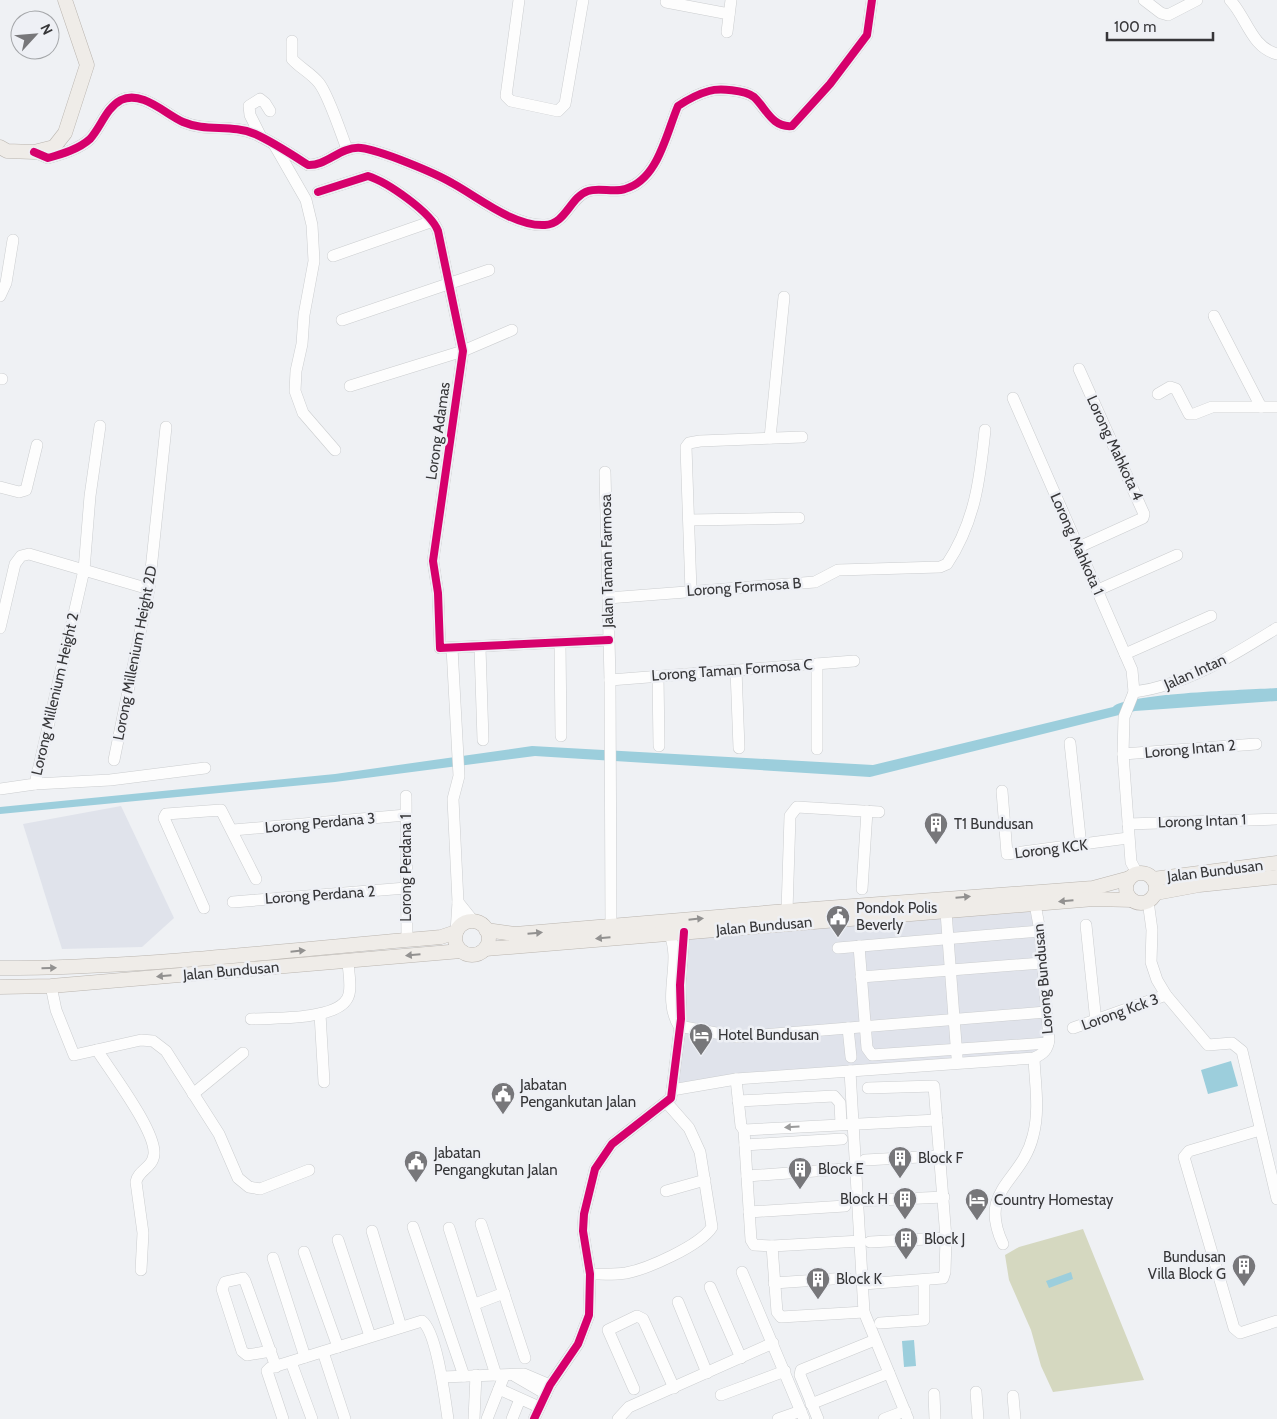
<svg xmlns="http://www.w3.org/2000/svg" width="1277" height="1419" viewBox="0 0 1277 1419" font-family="Cabin,sans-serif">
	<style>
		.built { fill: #e0e3eb }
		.green { fill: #d5d8c0 }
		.water { fill: #9ccedc }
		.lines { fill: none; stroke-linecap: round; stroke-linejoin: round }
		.minor-casing { stroke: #cbcdcf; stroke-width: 12 }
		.major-casing { stroke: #bab5af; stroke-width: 15 }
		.minor { stroke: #fdfdfd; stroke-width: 11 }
		.major { stroke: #efece8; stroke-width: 14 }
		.cycleway-casing { stroke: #eef0f5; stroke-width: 11 }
		.cycleway { stroke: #d6006c; stroke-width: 8 }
		.oneway { fill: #929190 }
		.oneway2 { fill: #9a9a9a }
		.labels { text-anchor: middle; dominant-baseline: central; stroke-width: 5; stroke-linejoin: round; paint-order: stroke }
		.street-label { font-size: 15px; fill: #363638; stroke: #eef0f5 }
		.poi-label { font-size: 15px; fill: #363638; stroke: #eef0f5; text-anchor: start }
	</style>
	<rect width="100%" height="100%" fill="#eff1f4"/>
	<!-- built -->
	<g class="built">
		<path d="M 121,806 L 174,918 L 142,947 L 62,949 L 23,824 Z"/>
		<path d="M 1035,904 L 1049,1039 L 1042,1054 L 676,1085 L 684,932 Z"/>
	</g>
	<!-- green -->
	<path class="green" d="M 1083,1229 L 1144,1380 L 1053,1392 L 1041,1366 L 1031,1330 L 1009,1280 L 1005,1255 L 1019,1247 Z"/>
	<!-- water -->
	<g class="water">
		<path d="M 1277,688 L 1277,701 L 1135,711 L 870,777 L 535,756 L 335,782 L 0,814 L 0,807 L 335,774 L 532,746 L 873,765 L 1113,707 C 1126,693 1251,690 1277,688 Z"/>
		<path d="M 1231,1061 L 1238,1086 L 1208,1094 L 1201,1070 Z"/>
		<path d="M 1071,1272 L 1073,1279 L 1049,1288 L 1046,1281 Z"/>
		<path d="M 914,1340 L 916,1366 L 904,1367 L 902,1341 Z"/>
	</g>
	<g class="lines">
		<!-- minor casing -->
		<g class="minor-casing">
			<g id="minor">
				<path d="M 519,0 L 506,96 L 511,101 L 558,111 L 565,104 L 583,0"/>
				<path d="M 1144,0 L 1161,13 L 1168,15 L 1197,0"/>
				<path d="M 1230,0 C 1247,18 1251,47 1277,54"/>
				<path d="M 666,2 L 729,14"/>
				<path d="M 727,32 L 731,0"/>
				<path d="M 292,41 L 292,59 C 300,68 311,73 319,83 C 329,96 340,131 347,149"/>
				<path d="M 261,137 L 250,115 L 249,106 L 260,99 L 265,103 L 270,111"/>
				<path d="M 275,146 L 306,200 L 312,225 L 314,261 L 304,315 L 302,344 L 296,371 L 295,391 L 303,413 L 335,450"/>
				<path d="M 34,152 L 48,158 C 62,154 79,149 90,139 C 101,127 106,108 121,100 C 142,90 165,114 183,122 C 206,132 232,124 255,134 C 273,142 291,154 308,165 C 327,166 340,146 361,148 C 380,150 435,173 452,183 C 478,197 514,227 545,225 C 566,224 570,197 588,191 C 599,187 614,193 625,189 C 658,180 666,134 678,106 C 687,100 698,94 709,91 C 719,88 745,90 754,97 C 766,108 772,128 792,126 L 830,84 L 867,35 L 872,0"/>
				<path d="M 318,192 L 368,176 C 387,182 431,212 438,231 L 463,351 L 433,561 L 438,593 L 440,648 L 609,640"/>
				<path d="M 333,256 L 433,221"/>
				<path d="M 0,296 L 6,283 L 13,240"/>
				<path d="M 1214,316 L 1261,407"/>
				<path d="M 342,320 L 489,270"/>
				<path d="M 1079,369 L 1144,514 L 1143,518 L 1079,547"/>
				<path d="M 0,379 L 2,379"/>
				<path d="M 350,386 L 463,351 L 512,330"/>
				<path d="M 1158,394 L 1170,387 L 1176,389 L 1189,414 L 1194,414 L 1212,407 L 1277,407"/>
				<path d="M 1013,398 L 1132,670 L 1134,692"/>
				<path d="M 770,438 L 784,297"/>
				<path d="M 605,472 L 610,680 L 611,927"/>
				<path d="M 0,487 L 19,492 L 26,490 L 37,445"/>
				<path d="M 689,520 L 799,518"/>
				<path d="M 1098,590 L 1177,555"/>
				<path d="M 691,591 L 686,447 L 689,443 L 700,441 L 802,437"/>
				<path d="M 608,598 L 815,582 L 838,570 L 940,567 L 947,564 C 975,522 980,479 985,430"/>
				<path d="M 0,628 L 15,564 L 21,556 L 29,554 L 149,589"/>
				<path d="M 560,643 L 561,736"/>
				<path d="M 452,648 L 459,776 L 453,799 L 458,902 L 456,932"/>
				<path d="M 480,648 L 483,740"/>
				<path d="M 1125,654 L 1211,616"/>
				<path d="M 817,664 L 817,749"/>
				<path d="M 736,670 L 739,748"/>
				<path d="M 658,676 L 659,746"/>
				<path d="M 610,680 L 854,661"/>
				<path d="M 1070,743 L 1081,846"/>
				<path d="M 1123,754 L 1256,744"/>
				<path d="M 114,760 L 149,589 L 166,427"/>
				<path d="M 35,784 L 110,780 L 205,768"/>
				<path d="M 0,789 L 35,784 L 84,570 L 90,496 L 100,426"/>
				<path d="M 1002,791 L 1007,854 L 1128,838"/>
				<path d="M 406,796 L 407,940"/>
				<path d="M 1128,824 L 1277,819"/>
				<path d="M 233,830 L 406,815"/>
				<path d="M 1137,873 L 1131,862 L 1123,754 L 1124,717 L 1134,692 C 1187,685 1232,656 1277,628"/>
				<path d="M 862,889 L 867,811"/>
				<path d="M 1148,901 L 1152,930 L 1151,962 L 1157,980 L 1166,995 L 1208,1045 L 1232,1043 L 1242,1051 L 1277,1199"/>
				<path d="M 233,902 L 406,888"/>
				<path d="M 458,902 L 474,922"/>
				<path d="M 204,908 L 164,818 L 166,814 L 221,810 L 256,879"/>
				<path d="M 787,911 L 790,816 L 797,807 L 879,812"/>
				<path d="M 946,912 L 957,1057"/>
				<path d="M 1086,925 L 1096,1022"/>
				<path d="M 669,933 C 683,962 661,997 679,1026 L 737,1037 L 1046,1012"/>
				<path d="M 859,946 L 867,1048 L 872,1055 L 1048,1043"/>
				<path d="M 838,948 L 1040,931"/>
				<path d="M 861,977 L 1042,963"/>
				<path d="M 51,986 L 56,1010 L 74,1055 L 141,1040 L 153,1041 L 166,1051 L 219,1134 L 238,1178 L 249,1187 L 260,1189 L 309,1170"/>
				<path d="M 320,1014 L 324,1082"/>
				<path d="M 251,1019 C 273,1018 335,1020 347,999 C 353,990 348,971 348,961"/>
				<path d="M 848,1028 L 851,1057"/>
				<path d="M 1073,1028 L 1166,995"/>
				<path d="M 97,1050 C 111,1072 156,1131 154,1154 C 153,1168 138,1170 136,1182 L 143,1233 L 141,1270"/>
				<path d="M 850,1071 L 864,1312 L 908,1419"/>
				<path d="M 736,1079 L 741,1126 L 744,1130 L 937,1120"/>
				<path d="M 672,1090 L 736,1079 L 1034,1058 C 1043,1054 1048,1050 1049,1039 L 1040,931 L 1035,904"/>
				<path d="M 193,1094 L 243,1053"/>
				<path d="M 738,1101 L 834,1096 L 840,1103 L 841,1124"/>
				<path d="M 744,1130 L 751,1240 L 754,1245 L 772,1246 L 861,1241"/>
				<path d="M 1260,1130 L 1189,1151 L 1184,1157 L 1234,1328 L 1240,1333 L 1277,1321"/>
				<path d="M 745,1145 L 842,1139"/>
				<path d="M 865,1160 L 939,1156"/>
				<path d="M 747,1176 L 856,1168"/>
				<path d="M 666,1191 L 705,1180"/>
				<path d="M 858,1201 L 944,1197"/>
				<path d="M 749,1212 L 845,1206"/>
				<path d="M 481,1224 L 525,1358"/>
				<path d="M 413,1227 L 464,1376"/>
				<path d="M 449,1228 L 496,1375"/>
				<path d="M 372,1231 L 401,1327"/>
				<path d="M 338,1240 L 370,1336"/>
				<path d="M 870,1242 L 946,1238"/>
				<path d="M 1003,1244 C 977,1189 1022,1182 1033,1136 C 1040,1110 1035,1084 1034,1058"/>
				<path d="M 772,1246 L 777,1312 L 781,1317 L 864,1312"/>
				<path d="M 304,1252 L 338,1347"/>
				<path d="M 273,1258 L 305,1357"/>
				<path d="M 742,1272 L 804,1419"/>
				<path d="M 590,1274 C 602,1274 614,1275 626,1273 C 647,1269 700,1246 712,1227 L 700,1152 L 689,1128 L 667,1103"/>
				<path d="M 774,1283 L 847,1278"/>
				<path d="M 863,1284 L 943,1278 L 945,1272 L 946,1238 L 934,1086 L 868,1088"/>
				<path d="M 710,1287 L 741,1358"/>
				<path d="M 678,1302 L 707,1373"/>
				<path d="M 475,1304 L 504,1293"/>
				<path d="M 880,1323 L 924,1320 L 924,1280"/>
				<path d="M 271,1351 L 247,1355 L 242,1351 L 222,1289 L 225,1282 L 243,1278 L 245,1281 L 276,1367"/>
				<path d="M 323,1352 L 345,1419"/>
				<path d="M 291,1362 L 312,1419"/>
				<path d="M 515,1376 L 546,1394"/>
				<path d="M 442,1377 L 524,1374 L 550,1385"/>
				<path d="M 499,1389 L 539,1407"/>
				<path d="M 634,1389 L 608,1330 L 637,1316 L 643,1319 L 674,1388"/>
				<path d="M 976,1392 L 978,1419"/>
				<path d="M 934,1394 L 935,1419"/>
				<path d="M 721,1395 L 785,1371"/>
				<path d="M 1013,1396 L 1015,1419"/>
				<path d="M 811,1404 L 889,1373"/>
				<path d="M 283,1419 L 267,1371 L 270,1368 L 422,1321 C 437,1332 445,1399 448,1419"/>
				<path d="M 474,1419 L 476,1375"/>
				<path d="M 487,1419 L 504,1376"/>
				<path d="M 512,1419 L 520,1399"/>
				<path d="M 534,1419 L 550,1385 L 578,1344 L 589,1315 L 590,1274 L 583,1231 L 584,1214 L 595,1169 L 612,1144 L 671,1098 L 681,1019 L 680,985 L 684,932"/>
				<path d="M 618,1419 L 629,1407 L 773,1343"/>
				<path d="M 778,1419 L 801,1411"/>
				<path d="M 818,1419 L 800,1375 L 801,1370 L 870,1342"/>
				<path d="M 884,1419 L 905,1411"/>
			</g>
		</g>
		<!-- major casing -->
		<g class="major-casing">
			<g id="major">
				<path d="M 0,147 L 7,151 L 34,152 L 54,147 L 65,133 L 87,65 L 65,0"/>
				<circle cx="1141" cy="888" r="15"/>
				<path d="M 1153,879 L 1277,863"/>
				<path d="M 1156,893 L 1199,885 L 1277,877"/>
				<circle cx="472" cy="938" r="17"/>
				<path d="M 486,930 L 515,934 L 787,911 L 1093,888 L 1130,878"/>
				<path d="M 485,949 L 1094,899 L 1132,900"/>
				<path d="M 0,968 C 148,968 294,949 441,937 L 456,932"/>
				<path d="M 0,987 L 51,986 L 461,951"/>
			</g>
		</g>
		<!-- minor -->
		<use href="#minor" class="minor"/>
		<!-- major -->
		<use href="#major" class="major"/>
		<!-- cycleway casing -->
		<g class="cycleway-casing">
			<g id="cycleway">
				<path d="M 34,152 L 48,158 C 62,154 79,149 90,139 C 101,127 106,108 121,100 C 142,90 165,114 183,122 C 206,132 232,124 255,134 C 273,142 291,154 308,165 C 327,166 340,146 361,148 C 380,150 435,173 452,183 C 478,197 514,227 545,225 C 566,224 570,197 588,191 C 599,187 614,193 625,189 C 658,180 666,134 678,106 C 687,100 698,94 709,91 C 719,88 745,90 754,97 C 766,108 772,128 792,126 L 830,84 L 867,35 L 872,0"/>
				<path d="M 318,192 L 368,176 C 387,182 431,212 438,231 L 463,351 L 433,561 L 438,593 L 440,648 L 609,640"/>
				<path d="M 534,1419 L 550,1385 L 578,1344 L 589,1315 L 590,1274 L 583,1231 L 584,1214 L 595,1169 L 612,1144 L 671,1098 L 681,1019 L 680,985 L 684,932"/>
			</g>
		</g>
		<!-- cycleway -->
		<use href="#cycleway" class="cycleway"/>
	</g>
	<!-- one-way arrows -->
	<defs><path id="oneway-solid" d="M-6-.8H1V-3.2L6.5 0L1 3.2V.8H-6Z" transform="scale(1.25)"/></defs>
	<g class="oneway">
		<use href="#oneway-solid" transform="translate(963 897) rotate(-5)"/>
		<use href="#oneway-solid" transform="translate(1066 901) rotate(175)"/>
		<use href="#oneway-solid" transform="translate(696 919) rotate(-6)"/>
		<use href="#oneway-solid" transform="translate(535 933) rotate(-5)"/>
		<use href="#oneway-solid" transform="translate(603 938) rotate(175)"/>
		<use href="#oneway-solid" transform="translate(298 951) rotate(-6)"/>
		<use href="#oneway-solid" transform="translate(413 955) rotate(175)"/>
		<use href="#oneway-solid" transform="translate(49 968) rotate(-2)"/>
		<use href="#oneway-solid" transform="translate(164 976) rotate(175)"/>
	</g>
	<use class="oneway2" href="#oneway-solid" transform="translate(792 1127) rotate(177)"/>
	<!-- icons -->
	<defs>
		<g id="building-pin" transform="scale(1.25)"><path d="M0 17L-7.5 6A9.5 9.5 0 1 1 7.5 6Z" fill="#77777a" stroke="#eef0f5"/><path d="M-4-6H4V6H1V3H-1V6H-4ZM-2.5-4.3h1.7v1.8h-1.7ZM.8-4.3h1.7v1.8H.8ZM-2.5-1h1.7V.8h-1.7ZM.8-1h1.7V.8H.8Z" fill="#fff"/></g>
		<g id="civic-pin" transform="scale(1.25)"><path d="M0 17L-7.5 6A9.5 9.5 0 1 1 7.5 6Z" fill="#77777a" stroke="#eef0f5"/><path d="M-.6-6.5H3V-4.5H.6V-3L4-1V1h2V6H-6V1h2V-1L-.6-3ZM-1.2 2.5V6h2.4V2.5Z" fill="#fff"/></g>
		<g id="hotel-pin" transform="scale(1.25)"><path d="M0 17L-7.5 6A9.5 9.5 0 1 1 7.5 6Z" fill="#77777a" stroke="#eef0f5"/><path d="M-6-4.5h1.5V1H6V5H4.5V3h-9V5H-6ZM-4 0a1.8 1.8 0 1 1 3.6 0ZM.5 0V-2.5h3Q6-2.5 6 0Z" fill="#fff"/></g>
	</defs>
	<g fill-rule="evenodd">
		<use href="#building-pin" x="936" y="824"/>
		<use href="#civic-pin" x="838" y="917"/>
		<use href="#hotel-pin" x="701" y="1035"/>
		<use href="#civic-pin" x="503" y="1094"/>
		<use href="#building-pin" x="900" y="1158"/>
		<use href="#civic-pin" x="416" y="1162"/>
		<use href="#building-pin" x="800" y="1169"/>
		<use href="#building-pin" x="905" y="1199"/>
		<use href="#hotel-pin" x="977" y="1200"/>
		<use href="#building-pin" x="906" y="1239"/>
		<use href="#building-pin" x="1244" y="1266"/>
		<use href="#building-pin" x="818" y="1279"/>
	</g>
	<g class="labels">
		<!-- street labels -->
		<g class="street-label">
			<text transform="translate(438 431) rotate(-82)">Lorong Adamas</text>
			<text transform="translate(1115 448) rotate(65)">Lorong Mahkota 4</text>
			<text transform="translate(1077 544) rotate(66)">Lorong Mahkota 1</text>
			<text transform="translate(607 561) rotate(-91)">Jalan Taman Farmosa</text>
			<text transform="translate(744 587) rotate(-4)">Lorong Formosa B</text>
			<text transform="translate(135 653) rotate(-79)">Lorong Millenium Height 2D</text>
			<text transform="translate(732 670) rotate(-4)">Lorong Taman Formosa C</text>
			<text transform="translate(1195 672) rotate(-24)">Jalan Intan</text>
			<text transform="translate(55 694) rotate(-77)">Lorong Millenium Height 2</text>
			<text transform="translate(1190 749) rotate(-5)">Lorong Intan 2</text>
			<text transform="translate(1202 821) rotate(-2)">Lorong Intan 1</text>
			<text transform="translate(320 823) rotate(-5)">Lorong Perdana 3</text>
			<text transform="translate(1051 849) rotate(-7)">Lorong KCK</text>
			<text transform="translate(406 868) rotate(-90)">Lorong Perdana 1</text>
			<text transform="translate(1215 871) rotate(-7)">Jalan Bundusan</text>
			<text transform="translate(320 895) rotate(-4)">Lorong Perdana 2</text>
			<text transform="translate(764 926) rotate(-5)">Jalan Bundusan</text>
			<text transform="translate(231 971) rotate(-5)">Jalan Bundusan</text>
			<text transform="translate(1043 979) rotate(-95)">Lorong Bundusan</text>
			<text transform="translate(1120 1012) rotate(-20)">Lorong Kck 3</text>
		</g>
		<!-- poi labels -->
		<g class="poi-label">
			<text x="954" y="824">T1 Bundusan</text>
			<text x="856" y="908">Pondok Polis<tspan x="856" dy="17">Beverly</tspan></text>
			<text x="718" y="1035">Hotel Bundusan</text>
			<text x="520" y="1085">Jabatan<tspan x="520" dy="17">Pengankutan Jalan</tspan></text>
			<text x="434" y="1153">Jabatan<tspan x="434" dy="17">Pengangkutan Jalan</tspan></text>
			<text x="918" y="1158">Block F</text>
			<text x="818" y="1169">Block E</text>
			<text x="888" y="1199" text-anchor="end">Block H</text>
			<text x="994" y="1200">Country Homestay</text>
			<text x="924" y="1239">Block J</text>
			<text x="1226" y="1257" text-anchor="end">Bundusan<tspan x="1226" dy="17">Villa Block G</tspan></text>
			<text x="836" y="1279">Block K</text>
		</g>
	</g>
	<!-- north arrow -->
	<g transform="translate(35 35) rotate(64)"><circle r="24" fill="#eef0f5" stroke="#a4a6a9"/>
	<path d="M0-4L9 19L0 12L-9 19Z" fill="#77777a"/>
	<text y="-8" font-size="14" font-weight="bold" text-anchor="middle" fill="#363638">N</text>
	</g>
	<!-- scale -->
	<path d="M1107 32v8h106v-8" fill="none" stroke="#363638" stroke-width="2.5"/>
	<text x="1114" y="32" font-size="15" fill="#363638" stroke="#eef0f5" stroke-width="4" paint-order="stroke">100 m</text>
</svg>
